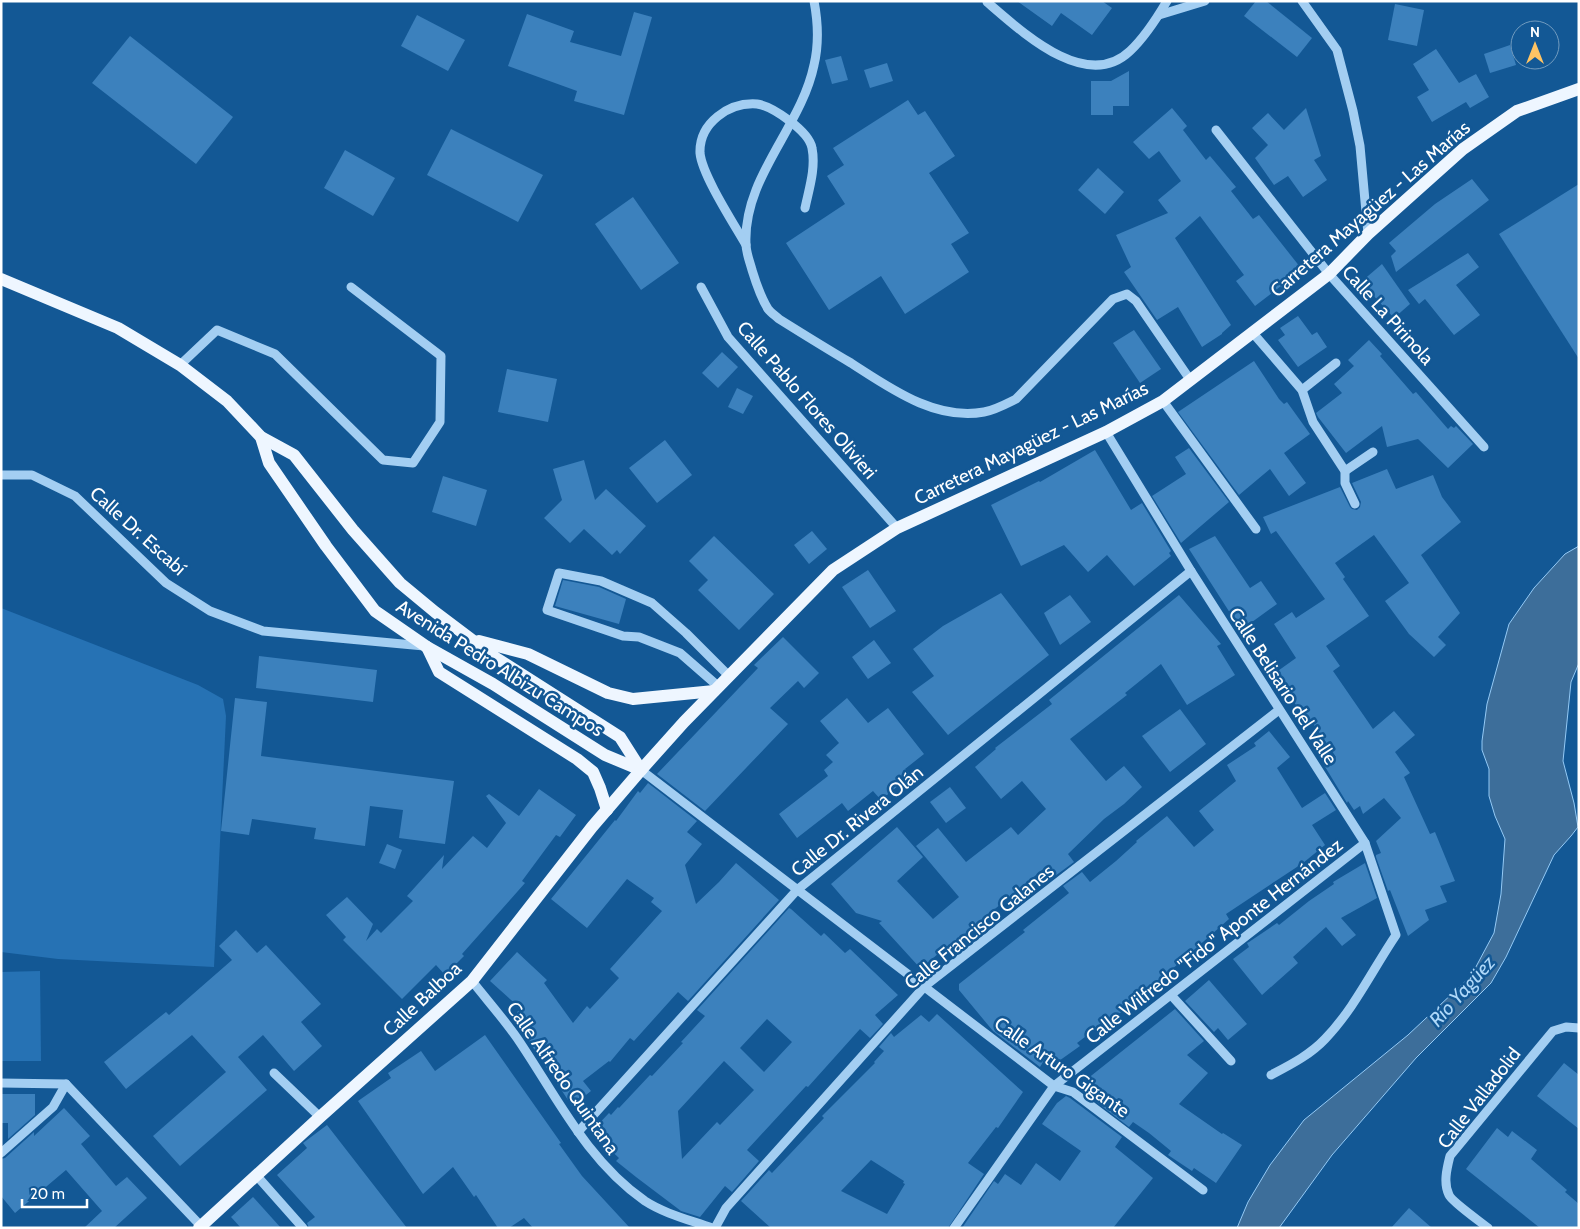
<svg xmlns="http://www.w3.org/2000/svg" width="1580" height="1229" viewBox="0 0 1580 1229" font-family="Cabin,sans-serif">
	<style>
		.green { fill: #2672b4 }
		.water { fill: #3d6e9a; stroke: #94caf6 }
		.building { fill: #3c81bd; fill-rule: evenodd }
		.lines { fill: none; stroke-linecap: round; stroke-linejoin: round }
		.minor { stroke: #a3cef2; stroke-width: 9 }
		.major { stroke: #eef6ff; stroke-width: 12 }
		.labels { text-anchor: middle; dominant-baseline: central; stroke-width: 5; stroke-linejoin: round; paint-order: stroke }
		.street-label { font-size: 19px; fill: #fff; stroke: #135895 }
		.water-label { font-size: 20px; font-style: italic; fill: #afd8f9; stroke: #135895 }
	</style>
	<rect width="100%" height="100%" fill="#135895"/>
	<!-- green -->
	<g class="green">
		<path d="M 1,608 L 198,685 L 223,699 L 226,716 L 214,967 L 58,959 L 1,952 Z"/>
		<path d="M 40,971 L 41,1061 L 1,1061 L 1,972 Z"/>
	</g>
	<!-- water -->
	<path class="water" d="M 1579,546 L 1579,663 L 1571,682 L 1563,761 L 1574,803 L 1578,827 L 1571,836 L 1554,855 L 1506,957 L 1491,983 L 1416,1058 L 1332,1155 L 1279,1228 L 1237,1228 L 1248,1202 L 1270,1165 L 1304,1120 L 1408,1035 L 1471,976 L 1494,933 L 1501,894 L 1505,839 L 1495,816 L 1489,796 L 1489,769 L 1482,750 L 1482,741 L 1487,704 L 1509,624 L 1534,588 L 1565,554 Z"/>
	<!-- building -->
	<g class="building">
		<path d="M 1017,1 L 1102,1 L 1112,8 L 1092,35 L 1061,13 L 1052,26 Z"/>
		<path d="M 1256,1 L 1266,1 L 1312,38 L 1297,57 L 1244,16 Z"/>
		<path d="M 1395,4 L 1424,10 L 1417,46 L 1388,40 Z"/>
		<path d="M 634,12 L 652,17 L 624,115 L 574,101 L 577,91 L 508,66 L 527,14 L 574,31 L 570,42 L 621,56 Z"/>
		<path d="M 417,15 L 465,40 L 448,71 L 401,46 Z"/>
		<path d="M 130,36 L 233,117 L 196,164 L 92,83 Z"/>
		<path d="M 1510,45 L 1516,65 L 1490,73 L 1484,54 Z"/>
		<path d="M 1436,49 L 1459,83 L 1476,74 L 1489,97 L 1470,108 L 1466,102 L 1432,122 L 1417,97 L 1429,90 L 1413,64 Z"/>
		<path d="M 841,56 L 848,80 L 832,84 L 825,60 Z"/>
		<path d="M 887,63 L 893,81 L 870,88 L 864,70 Z"/>
		<path d="M 1129,71 L 1129,106 L 1113,106 L 1113,115 L 1091,115 L 1091,81 L 1111,81 Z"/>
		<path d="M 908,100 L 918,115 L 925,111 L 955,156 L 929,173 L 969,233 L 951,244 L 969,272 L 905,314 L 881,276 L 829,310 L 786,243 L 845,204 L 827,176 L 844,165 L 833,148 Z"/>
		<path d="M 1172,108 L 1187,126 L 1183,130 L 1206,160 L 1210,156 L 1236,187 L 1231,191 L 1253,219 L 1259,215 L 1304,272 L 1282,288 L 1281,286 L 1255,306 L 1236,281 L 1244,275 L 1200,216 L 1175,238 L 1231,325 L 1222,333 L 1222,334 L 1202,347 L 1178,307 L 1157,320 L 1124,272 L 1131,267 L 1116,235 L 1168,213 L 1158,200 L 1181,181 L 1159,151 L 1149,159 L 1133,142 Z"/>
		<path d="M 1306,108 L 1321,156 L 1314,160 L 1327,180 L 1303,197 L 1288,176 L 1274,185 L 1255,158 L 1268,145 L 1252,128 L 1268,113 L 1284,130 Z"/>
		<path d="M 451,129 L 543,175 L 518,222 L 427,175 Z"/>
		<path d="M 345,150 L 395,178 L 373,216 L 324,188 Z"/>
		<path d="M 1098,168 L 1124,192 L 1105,214 L 1078,190 Z"/>
		<path d="M 1472,179 L 1489,200 L 1396,272 L 1391,256 L 1396,251 L 1389,243 L 1435,204 Z"/>
		<path d="M 1579,184 L 1579,359 L 1499,234 Z"/>
		<path d="M 633,197 L 679,263 L 641,290 L 595,224 Z"/>
		<path d="M 1468,253 L 1479,267 L 1456,285 L 1480,315 L 1454,335 L 1425,299 L 1419,304 L 1408,290 Z"/>
		<path d="M 1382,264 L 1410,304 L 1394,318 L 1361,282 Z"/>
		<path d="M 1298,316 L 1312,335 L 1317,332 L 1327,347 L 1298,367 L 1278,340 L 1285,335 L 1280,328 Z"/>
		<path d="M 1134,330 L 1161,369 L 1140,383 L 1113,343 Z"/>
		<path d="M 1369,340 L 1382,354 L 1380,356 L 1413,394 L 1416,392 L 1448,429 L 1451,426 L 1454,428 L 1456,426 L 1473,444 L 1448,468 L 1418,439 L 1387,447 L 1382,426 L 1346,453 L 1318,417 L 1316,413 L 1342,393 L 1334,384 L 1354,366 L 1348,360 Z"/>
		<path d="M 722,352 L 738,367 L 718,388 L 702,373 Z"/>
		<path d="M 1254,361 L 1279,399 L 1284,404 L 1287,402 L 1310,434 L 1284,453 L 1306,483 L 1289,496 L 1270,469 L 1239,495 L 1178,412 Z"/>
		<path d="M 507,369 L 557,379 L 548,422 L 498,412 Z"/>
		<path d="M 737,388 L 753,396 L 743,414 L 728,407 Z"/>
		<path d="M 665,440 L 692,475 L 657,503 L 629,468 Z"/>
		<path d="M 1189,448 L 1229,502 L 1181,543 L 1152,496 L 1186,474 L 1175,457 Z"/>
		<path d="M 1095,450 L 1131,510 L 1142,503 L 1171,551 L 1169,553 L 1171,556 L 1134,586 L 1107,555 L 1088,572 L 1064,545 L 1021,566 L 991,505 L 1039,481 L 1040,482 Z"/>
		<path d="M 584,460 L 595,500 L 606,489 L 646,526 L 620,554 L 617,550 L 612,555 L 584,529 L 570,543 L 544,518 L 562,500 L 553,469 Z"/>
		<path d="M 1387,469 L 1396,489 L 1433,475 L 1442,497 L 1461,522 L 1421,555 L 1460,613 L 1438,637 L 1446,645 L 1434,657 L 1409,634 L 1385,601 L 1409,583 L 1374,535 L 1335,563 L 1345,577 L 1343,579 L 1369,616 L 1326,646 L 1340,666 L 1333,671 L 1373,729 L 1394,711 L 1415,735 L 1395,752 L 1410,773 L 1404,777 L 1430,834 L 1435,832 L 1455,881 L 1440,886 L 1447,902 L 1425,910 L 1429,920 L 1408,936 L 1390,890 L 1388,891 L 1376,857 L 1376,855 L 1381,853 L 1376,841 L 1401,818 L 1384,798 L 1363,814 L 1360,806 L 1354,810 L 1348,801 L 1347,803 L 1324,765 L 1336,757 L 1312,722 L 1309,725 L 1275,673 L 1296,658 L 1274,624 L 1292,612 L 1296,618 L 1325,599 L 1276,531 L 1271,534 L 1263,517 L 1340,487 L 1350,507 L 1352,509 L 1357,510 L 1360,507 L 1361,502 L 1352,483 Z"/>
		<path d="M 443,476 L 487,490 L 476,526 L 432,512 Z"/>
		<path d="M 812,531 L 827,549 L 809,564 L 794,545 Z"/>
		<path d="M 714,536 L 774,594 L 739,630 L 698,590 L 708,580 L 689,561 Z"/>
		<path d="M 1215,536 L 1250,588 L 1261,581 L 1277,604 L 1241,630 L 1189,549 Z"/>
		<path d="M 868,570 L 896,611 L 870,628 L 842,587 Z"/>
		<path d="M 563,580 L 599,587 L 626,599 L 619,624 L 555,606 Z"/>
		<path d="M 1001,593 L 1049,655 L 948,735 L 912,692 L 934,676 L 913,649 L 943,626 Z"/>
		<path d="M 1070,595 L 1091,622 L 1060,645 L 1044,613 Z"/>
		<path d="M 1179,595 L 1221,644 L 1217,646 L 1235,675 L 1187,705 L 1161,664 L 1125,693 L 1127,695 L 1070,739 L 1106,781 L 1124,766 L 1142,787 L 1124,804 L 1104,819 L 1068,854 L 1074,862 L 1055,876 L 1047,866 L 979,922 L 957,941 L 958,943 L 943,956 L 940,952 L 921,969 L 879,923 L 882,921 L 856,913 L 831,884 L 897,827 L 923,857 L 897,881 L 933,919 L 959,897 L 916,846 L 938,828 L 966,862 L 1011,827 L 1018,835 L 1046,809 L 1022,781 L 1001,799 L 975,767 L 996,749 L 995,748 L 1052,704 L 1049,700 Z"/>
		<path d="M 783,637 L 819,673 L 804,688 L 798,681 L 770,708 L 788,724 L 705,811 L 657,774 L 758,668 L 754,665 Z"/>
		<path d="M 874,640 L 891,663 L 868,679 L 852,657 Z"/>
		<path d="M 259,656 L 377,670 L 373,702 L 256,688 Z"/>
		<path d="M 235,698 L 267,702 L 261,756 L 454,781 L 445,844 L 399,838 L 403,810 L 370,806 L 365,846 L 314,839 L 316,828 L 252,819 L 249,835 L 221,831 Z"/>
		<path d="M 847,698 L 868,723 L 888,708 L 924,754 L 905,769 L 911,775 L 881,800 L 873,791 L 848,811 L 842,803 L 797,838 L 779,814 L 828,776 L 824,770 L 833,762 L 826,755 L 839,743 L 820,721 Z"/>
		<path d="M 1180,709 L 1206,744 L 1170,772 L 1142,736 Z"/>
		<path d="M 1269,731 L 1290,757 L 1277,768 L 1302,808 L 1325,793 L 1336,810 L 1312,825 L 1325,845 L 1303,863 L 1226,914 L 1229,919 L 1178,964 L 1112,1020 L 1110,1018 L 1077,1043 L 1080,1046 L 1049,1068 L 1043,1062 L 1040,1067 L 993,1031 L 959,990 L 959,984 L 1025,932 L 1023,930 L 1069,893 L 1063,886 L 1082,872 L 1090,882 L 1116,861 L 1137,842 L 1136,841 L 1167,816 L 1194,847 L 1214,830 L 1199,811 L 1236,781 L 1227,765 L 1256,746 L 1254,743 Z"/>
		<path d="M 648,783 L 697,821 L 687,832 L 702,844 L 685,865 L 696,904 L 719,882 L 736,863 L 779,900 L 688,1001 L 678,992 L 634,1041 L 630,1038 L 610,1062 L 609,1061 L 583,1081 L 591,1091 L 572,1106 L 516,1022 L 521,1018 L 517,1012 L 521,1009 L 490,981 L 517,952 L 547,980 L 544,983 L 573,1023 L 587,1006 L 590,1009 L 619,978 L 610,969 L 662,911 L 651,902 L 654,898 L 627,879 L 587,928 L 551,899 L 615,820 L 616,821 L 638,791 L 640,793 Z"/>
		<path d="M 950,787 L 966,808 L 946,823 L 930,802 Z"/>
		<path d="M 539,789 L 576,815 L 560,837 L 556,835 L 522,881 L 525,883 L 462,954 L 464,956 L 445,975 L 436,965 L 402,999 L 343,940 L 346,937 L 326,915 L 347,897 L 373,924 L 366,941 L 377,929 L 381,933 L 413,901 L 407,896 L 444,855 L 442,869 L 473,836 L 487,848 L 506,823 L 486,796 L 489,794 L 519,816 Z"/>
		<path d="M 387,844 L 402,850 L 395,869 L 379,863 Z"/>
		<path d="M 1365,863 L 1377,898 L 1341,918 L 1356,935 L 1342,946 L 1326,927 L 1293,957 L 1298,963 L 1262,995 L 1233,959 L 1249,947 L 1247,943 L 1249,942 L 1277,923 L 1279,925 L 1309,901 L 1334,884 L 1333,882 Z"/>
		<path d="M 789,908 L 791,909 L 821,936 L 824,933 L 845,953 L 850,949 L 898,995 L 875,1015 L 883,1024 L 870,1038 L 860,1029 L 808,1087 L 806,1086 L 747,1150 L 759,1161 L 732,1192 L 725,1186 L 700,1217 L 681,1211 L 636,1177 L 616,1161 L 619,1158 L 591,1132 L 609,1113 L 611,1115 L 618,1107 L 619,1108 L 650,1075 L 652,1076 L 683,1043 L 681,1042 L 705,1016 L 697,1010 ZM 767,1019 L 792,1042 L 764,1072 L 740,1048 ZM 724,1061 L 754,1090 L 720,1125 L 717,1122 L 682,1159 L 678,1111 Z"/>
		<path d="M 236,930 L 257,953 L 266,945 L 321,1004 L 301,1022 L 322,1046 L 294,1071 L 263,1035 L 238,1057 L 267,1090 L 180,1166 L 153,1136 L 226,1072 L 192,1035 L 126,1089 L 104,1062 L 166,1012 L 169,1015 L 232,960 L 219,946 Z"/>
		<path d="M 1209,980 L 1247,1024 L 1228,1040 L 1218,1028 L 1214,1032 L 1185,1001 Z"/>
		<path d="M 1175,1009 L 1204,1041 L 1187,1055 L 1208,1073 L 1179,1104 L 1222,1134 L 1223,1133 L 1242,1145 L 1216,1183 L 1194,1168 L 1192,1171 L 1168,1155 L 1171,1151 L 1149,1133 L 1133,1122 L 1129,1127 L 1077,1087 Z"/>
		<path d="M 937,1014 L 1023,1092 L 998,1128 L 996,1127 L 968,1163 L 984,1174 L 948,1228 L 771,1228 L 741,1201 L 769,1170 L 772,1173 L 824,1118 L 822,1116 L 875,1063 L 874,1062 L 884,1051 L 879,1047 L 891,1033 L 894,1037 L 921,1015 L 929,1022 ZM 871,1160 L 904,1181 L 903,1183 L 905,1184 L 887,1214 L 841,1191 Z"/>
		<path d="M 485,1035 L 561,1143 L 559,1144 L 582,1176 L 630,1228 L 533,1228 L 524,1218 L 509,1228 L 498,1228 L 476,1195 L 474,1197 L 453,1167 L 423,1194 L 358,1101 L 391,1078 L 388,1073 L 421,1051 L 435,1071 Z"/>
		<path d="M 1564,1063 L 1579,1075 L 1579,1129 L 1537,1096 Z"/>
		<path d="M 1,1094 L 35,1094 L 35,1115 L 8,1139 L 8,1123 L 1,1123 Z"/>
		<path d="M 1066,1096 L 1070,1098 L 1122,1137 L 1115,1147 L 1153,1178 L 1113,1228 L 962,1228 L 994,1181 L 998,1184 L 1005,1174 L 1021,1185 L 1036,1163 L 1060,1181 L 1081,1151 L 1042,1124 L 1057,1103 Z"/>
		<path d="M 64,1108 L 90,1136 L 81,1144 L 116,1186 L 127,1177 L 147,1198 L 114,1228 L 84,1228 L 102,1211 L 66,1170 L 15,1213 L 1,1196 L 1,1159 L 5,1158 L 34,1132 L 34,1136 Z"/>
		<path d="M 327,1125 L 407,1228 L 309,1228 L 307,1223 L 315,1217 L 277,1175 L 307,1148 L 303,1143 Z"/>
		<path d="M 1497,1128 L 1508,1137 L 1512,1131 L 1537,1150 L 1531,1159 L 1567,1190 L 1565,1192 L 1579,1204 L 1579,1228 L 1540,1228 L 1466,1169 Z"/>
		<path d="M 253,1197 L 281,1228 L 241,1228 L 231,1217 Z"/>
		<path d="M 1409,1208 L 1432,1228 L 1391,1228 Z"/>
	</g>
	<g class="lines">
		<!-- minor -->
		<g class="minor">
			<path d="M 814,1 C 818,22 819,44 814,65 C 801,128 743,177 746,244 C 746,253 750,262 752,270 C 756,283 761,298 768,309 C 771,313 776,316 779,319 C 803,334 827,349 851,363 C 890,388 935,421 984,412 C 995,410 1006,404 1016,399 L 1113,299 L 1127,294 L 1136,301 L 1191,381"/>
			<path d="M 1302,1 L 1337,50 L 1353,111 L 1360,146 L 1368,234"/>
			<path d="M 987,2 C 1021,31 1086,93 1130,51 C 1145,37 1157,18 1167,1"/>
			<path d="M 1159,15 L 1205,1"/>
			<path d="M 1216,130 L 1329,274 L 1484,447"/>
			<path d="M 746,245 C 734,224 702,175 700,153 C 699,123 729,102 757,104 C 772,106 809,131 812,148 C 816,168 809,189 805,208"/>
			<path d="M 701,287 L 728,337 L 897,528"/>
			<path d="M 1252,332 L 1302,390 L 1313,422 L 1345,471 L 1345,483 L 1355,504"/>
			<path d="M 180,365 L 217,330 L 275,354 L 383,460 L 413,463 L 440,422 L 441,356 L 351,287"/>
			<path d="M 1302,390 L 1336,363"/>
			<path d="M 1163,401 L 1256,529"/>
			<path d="M 1106,432 L 1191,571 L 1365,843 L 1396,935 C 1373,969 1354,1009 1325,1039 C 1310,1055 1290,1065 1271,1075"/>
			<path d="M 1345,471 L 1373,452"/>
			<path d="M 1,475 L 32,475 L 75,496 L 166,583 L 210,611 L 263,631 L 424,646"/>
			<path d="M 719,687 L 680,653 L 639,637 L 623,636 L 547,610 L 559,573 L 601,581 L 652,603 L 686,633 L 729,676"/>
			<path d="M 641,770 L 1054,1086 L 1073,1092 L 1203,1190"/>
			<path d="M 472,981 C 487,1000 503,1018 517,1038 C 556,1095 586,1160 645,1201 C 665,1214 690,1220 712,1228"/>
			<path d="M 1171,995 L 1231,1061"/>
			<path d="M 274,1073 L 320,1117"/>
			<path d="M 1,1083 L 66,1084 L 201,1226"/>
			<path d="M 578,1132 L 797,890 L 1191,571"/>
			<path d="M 1,1153 L 53,1107 L 66,1084"/>
			<path d="M 257,1176 L 303,1228"/>
			<path d="M 715,1228 L 726,1208 L 925,986 L 1279,710"/>
			<path d="M 954,1228 L 1054,1086 L 1365,843"/>
			<path d="M 1488,1228 C 1481,1222 1452,1202 1449,1195 C 1443,1183 1447,1168 1450,1156 L 1553,1031 L 1566,1027 L 1579,1028"/>
		</g>
		<!-- major -->
		<g class="major">
			<path d="M 1,279 L 118,328 L 180,365 L 227,401 L 261,437 L 294,455 L 353,530 L 400,583 L 435,612 L 496,658 L 620,737 L 641,770"/>
			<path d="M 261,437 L 269,463 L 326,546 L 375,611 L 427,647 L 493,684 L 605,755 L 641,770"/>
			<path d="M 479,641 L 528,654 L 608,693 L 633,699 L 714,691"/>
			<path d="M 427,647 L 439,672 L 577,759 L 593,772 L 600,788 L 607,810"/>
			<path d="M 199,1228 L 320,1117 L 472,981 L 592,827 L 641,770 L 684,722 L 833,570 L 897,528 L 1106,432 L 1163,401 L 1329,274 L 1368,234 L 1463,149 L 1517,111 L 1579,89"/>
		</g>
	</g>
	<g class="labels">
		<!-- street labels -->
		<g class="street-label">
			<text transform="translate(1370 209) rotate(-41)">Carretera Mayagüez - Las Marías</text>
			<text transform="translate(1388 315) rotate(48)">Calle La Pirinola</text>
			<text transform="translate(807 400) rotate(49)">Calle Pablo Flores Olivieri</text>
			<text transform="translate(1031 443) rotate(-26)">Carretera Mayagüez - Las Marías</text>
			<text transform="translate(138 531) rotate(42)">Calle Dr. Escabí</text>
			<text transform="translate(500 668) rotate(32)">Avenida Pedro Albizu Campos</text>
			<text transform="translate(1283 686) rotate(57)">Calle Belisario del Valle</text>
			<text transform="translate(857 821) rotate(-39)">Calle Dr. Rivera Olán</text>
			<text transform="translate(979 927) rotate(-39)">Calle Francisco Galanes</text>
			<text transform="translate(1214 941) rotate(-38)">Calle Wilfredo "Fido" Aponte Hernández</text>
			<text transform="translate(422 999) rotate(-43)">Calle Balboa</text>
			<text transform="translate(1062 1067) rotate(35)">Calle Arturo Gigante</text>
			<text transform="translate(563 1078) rotate(55)">Calle Alfredo Quintana</text>
			<text transform="translate(1479 1098) rotate(-52)">Calle Valladolid</text>
		</g>
		<!-- water labels -->
		<g class="water-label">
			<text transform="translate(1462 991) rotate(-48)">Río Yagüez</text>
		</g>
	</g>
	<!-- border -->
	<rect width="1580" height="1229" fill="none" stroke="#ffffff" stroke-width="5"/>
	<!-- north arrow -->
	<g transform="translate(1535 45)"><circle r="24" fill="#135895" stroke="#719bbf"/>
	<path d="M0-4L9 19L0 12L-9 19Z" fill="#ffc464"/>
	<text y="-8" font-size="14" font-weight="bold" text-anchor="middle" fill="#ffffff">N</text>
	</g>
	<!-- scale -->
	<path d="M22 1199v8h65v-8" fill="none" stroke="#ffffff" stroke-width="2.5"/>
	<text x="30" y="1199" font-size="15" fill="#ffffff" stroke="#135895" stroke-width="4" paint-order="stroke">20 m</text>
</svg>
